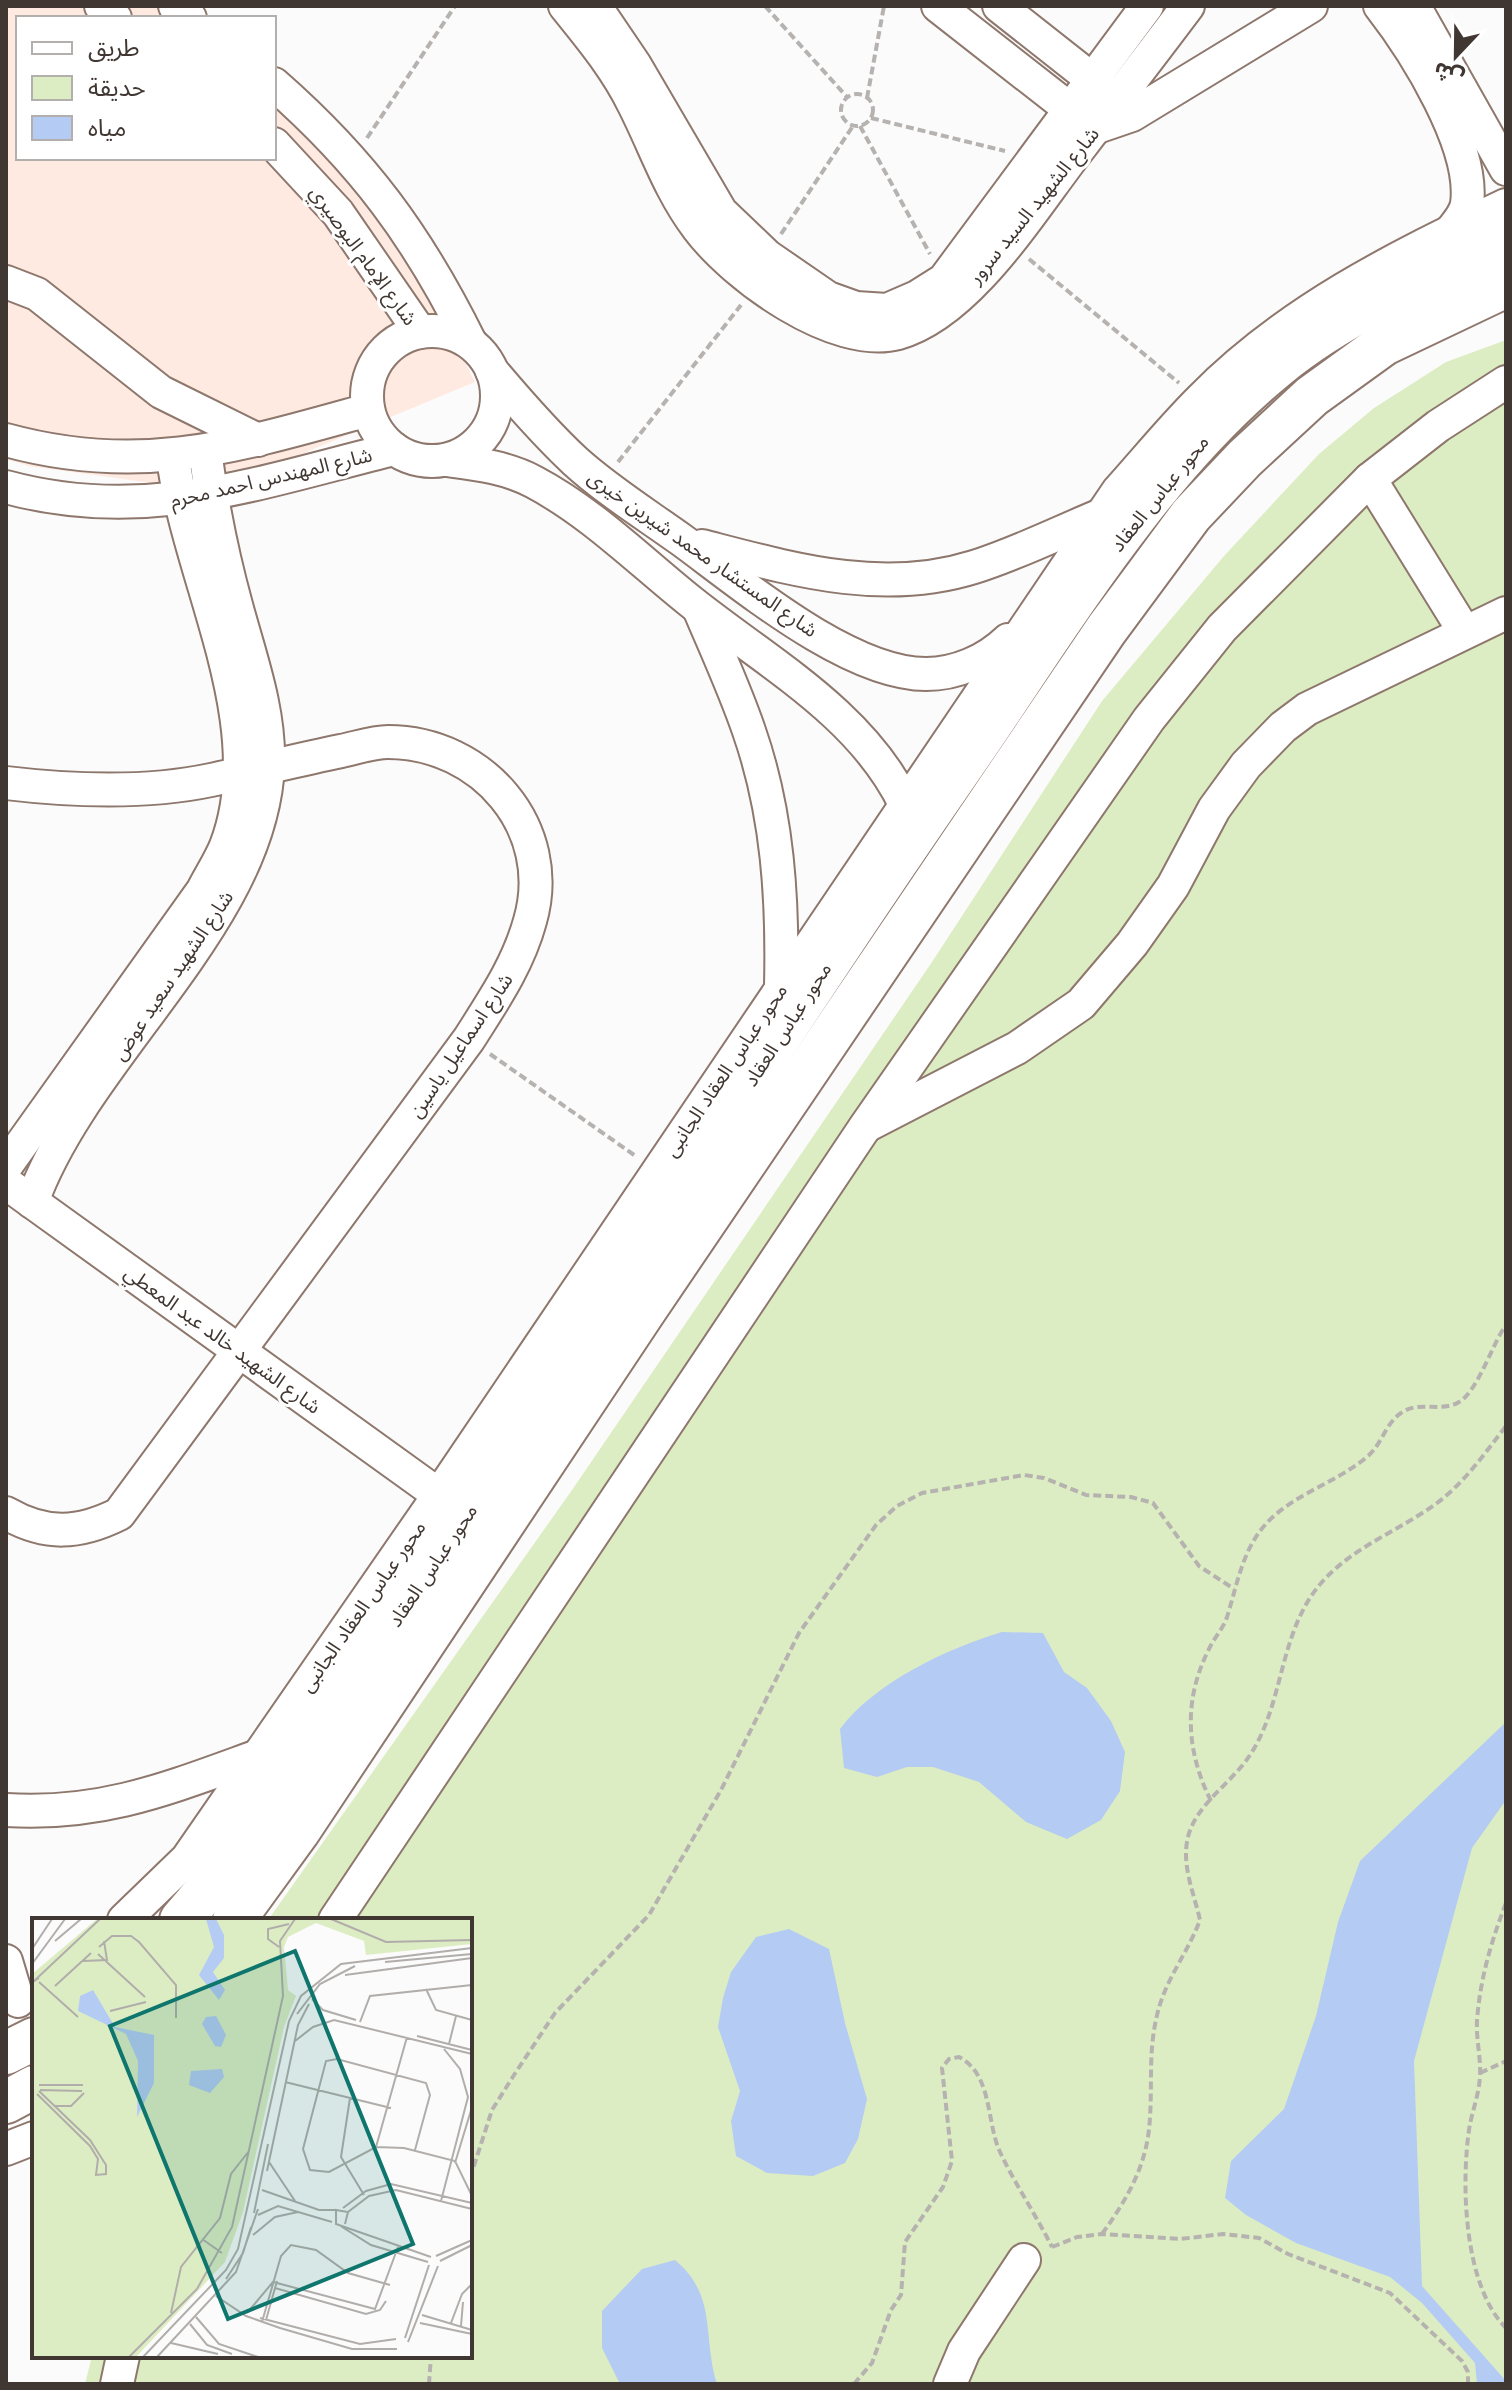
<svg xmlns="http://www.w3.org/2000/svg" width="1512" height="2390" viewBox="0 0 1512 2390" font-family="'Noto Sans','Noto Sans Arabic',sans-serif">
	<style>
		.built { fill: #ffeae1 }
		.green { fill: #ddedc3 }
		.water { fill: #b4cbf3 }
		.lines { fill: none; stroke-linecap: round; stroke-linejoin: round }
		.minor-casing { stroke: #8e776c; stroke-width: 36 }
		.major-casing { stroke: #8e776c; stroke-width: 46 }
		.path { stroke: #b5b2b0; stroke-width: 4; stroke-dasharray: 8 4; stroke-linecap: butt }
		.minor { stroke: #fff; stroke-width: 32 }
		.major { stroke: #fff; stroke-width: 42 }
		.labels { text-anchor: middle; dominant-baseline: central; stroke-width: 6; stroke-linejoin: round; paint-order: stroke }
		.street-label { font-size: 20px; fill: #413732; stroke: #fff }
		.inset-road { fill: none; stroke: #b1adab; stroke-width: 2 }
		.view { fill: #0f766e; fill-opacity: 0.15; stroke: #0f766e; stroke-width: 4 }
		.inset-edge { fill: none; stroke: #413732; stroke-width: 4 }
	</style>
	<rect width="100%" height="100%" fill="#fbfbfb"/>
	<!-- built -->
	<path class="built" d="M 6,6 L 156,6 L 170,18 L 18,18 L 18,158 L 274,158 L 274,106 L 324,148 L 377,217 L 436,306 L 475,382 L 287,460 L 159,484 L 29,466 L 6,459 Z"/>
	<!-- green -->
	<path class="green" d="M 1506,340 L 1506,2384 L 85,2384 L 92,2356 L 470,2356 L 470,1920 L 268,1920 L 572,1490 L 932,962 L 1102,701 L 1224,556 L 1319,454 L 1374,408 L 1446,362 Z"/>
	<!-- water -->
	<g class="water">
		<path d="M 1002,1632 L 1043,1633 L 1064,1672 L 1087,1688 L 1111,1721 L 1125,1752 L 1120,1791 L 1101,1820 L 1067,1839 L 1026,1822 L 979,1782 L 933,1767 L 907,1767 L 877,1777 L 844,1768 L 840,1729 C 874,1683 948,1648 1002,1632 Z"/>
		<path d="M 1506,1722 L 1506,1800 L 1472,1848 L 1414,2061 L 1422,2286 L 1506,2381 L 1506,2384 L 1477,2384 L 1475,2363 L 1422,2303 L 1390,2277 L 1296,2243 L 1246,2215 L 1225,2198 L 1231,2161 L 1284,2109 L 1316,2016 L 1338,1922 L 1360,1861 Z"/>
		<path d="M 789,1929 L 829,1949 L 845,2023 L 867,2099 L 858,2139 L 845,2163 L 813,2176 L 767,2173 L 736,2156 L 731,2121 L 740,2091 L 718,2027 L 723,1998 L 731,1972 L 756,1937 Z"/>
		<path d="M 675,2260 C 718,2296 702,2336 717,2384 L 620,2384 L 602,2348 L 602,2311 L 642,2269 Z"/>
	</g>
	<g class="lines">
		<!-- minor casing -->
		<g class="minor-casing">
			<g id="minor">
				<path d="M 101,6 L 115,18"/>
				<path d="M 175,6 L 190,18"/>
				<path d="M 565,6 C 590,37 616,68 634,105 C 655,146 669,190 698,228 C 734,276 835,350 898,333 C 970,313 1034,206 1078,150 C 1115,102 1152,54 1188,6"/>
				<path d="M 595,6 L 635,65 L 721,212 L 767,256 L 828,298 L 856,308 L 887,310 L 917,297 L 944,280 L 1147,6"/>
				<path d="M 938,6 L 1094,128 L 1132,115 L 1311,6"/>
				<path d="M 999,6 L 1108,92"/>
				<path d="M 1380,6 C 1415,51 1475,146 1467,204 C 1465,215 1457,223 1451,231"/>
				<path d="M 1414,6 L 1506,169"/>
				<path d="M 274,84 C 363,162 418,237 470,342"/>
				<path d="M 274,144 L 338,213 L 420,332"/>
				<path d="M 6,282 L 37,294 L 161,392 L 258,440"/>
				<circle cx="432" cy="396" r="65"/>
				<path d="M 492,371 C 519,403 545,433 575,461 C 608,491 647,515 683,541 C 743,585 849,674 926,674 C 956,674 986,661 1008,640"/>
				<path d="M 6,440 C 141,477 238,446 368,410"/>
				<path d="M 446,460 C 477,464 506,467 534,482 C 591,512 640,561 690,601 C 766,662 861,713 905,804"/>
				<path d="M 1370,479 L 1464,631"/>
				<path d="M 6,487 C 146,525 259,482 394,449"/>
				<path d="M 702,546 C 791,569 882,596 974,567 C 1016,554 1058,533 1099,516"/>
				<path d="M 700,611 C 717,651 735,690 749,731 C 778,814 783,900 781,986"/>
				<path d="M 6,783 C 73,791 145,794 211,780 C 254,771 297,760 341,751 C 356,748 373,742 388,742 C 482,742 557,828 530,921 C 518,965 493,1001 469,1039 L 119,1514 C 79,1534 46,1536 6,1513"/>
				<path d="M 868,1125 L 1017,1048 L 1081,1004 L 1132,944 L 1173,886 L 1214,809 L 1246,765 L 1283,727 L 1307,709 L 1506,613"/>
				<path d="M 6,1166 L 203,890 C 210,876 220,861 226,846 C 273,723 188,580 173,457"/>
				<path d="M 6,1183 L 439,1495"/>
				<path d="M 32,1202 C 85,1054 262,923 268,765 C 270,710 250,657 236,605 C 222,554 212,504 205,451"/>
				<path d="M 6,1810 C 102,1816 169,1788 258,1756"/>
				<path d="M 124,1920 L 187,1859 L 439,1495 L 1118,491 C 1145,461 1171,429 1200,400 C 1287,311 1395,258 1506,205"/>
				<path d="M 335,1920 L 865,1127 L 1149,719 L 1222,628 L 1370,479 L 1438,426 L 1506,382"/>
				<path d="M 6,1961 L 18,2001"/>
				<path d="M 6,2149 L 34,2138"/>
				<path d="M 117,2384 L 123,2356"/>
				<path d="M 950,2384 L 964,2351 L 1024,2260"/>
			</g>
		</g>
		<!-- major casing -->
		<g class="major-casing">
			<g id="major">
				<path d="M 181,1920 C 222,1874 256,1823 291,1771 C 336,1706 381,1640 426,1574 C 609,1303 782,1026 968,758 C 1061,623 1149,472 1277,367 C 1345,311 1427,278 1506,243"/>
				<path d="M 234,1920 L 298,1832 L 643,1313 L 1106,630 L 1191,515 L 1245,458 L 1312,396 L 1384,344 L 1506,286"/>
				<path d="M 6,2053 L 34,2039"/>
				<path d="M 6,2102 L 34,2087"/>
			</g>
		</g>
		<!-- path -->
		<g class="path">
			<path d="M 765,6 L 847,97"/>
			<circle cx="857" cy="110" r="16"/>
			<path d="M 867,98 L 884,6"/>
			<path d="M 871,118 L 1005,151"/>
			<path d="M 860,126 L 930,254"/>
			<path d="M 367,138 L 455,6"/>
			<path d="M 781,234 L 853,126"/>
			<path d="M 1029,259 L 1179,383"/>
			<path d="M 618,462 L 741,305"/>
			<path d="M 490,1054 L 637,1157"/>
			<path d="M 1211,1801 C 1186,1751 1183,1700 1209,1649 C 1214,1638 1223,1629 1227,1617 C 1239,1579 1243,1543 1275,1515 C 1303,1491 1340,1480 1368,1456 C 1382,1444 1385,1424 1401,1413 C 1419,1400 1441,1413 1459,1402 C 1478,1391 1492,1344 1506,1325"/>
			<path d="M 1506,1903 C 1491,1942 1480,1979 1477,2021 C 1476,2039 1481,2058 1480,2076 C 1479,2095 1472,2111 1469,2130 C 1461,2186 1464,2286 1506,2328"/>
			<path d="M 1480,2073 L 1506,2061"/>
			<path d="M 470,2178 L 492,2110 L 514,2075 L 555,2013 L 649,1915 L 721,1790 L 799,1633 L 876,1525 L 897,1506 L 922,1493 L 1024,1475 L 1044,1478 L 1086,1495 L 1131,1497 L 1153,1503 L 1199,1566 L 1234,1589"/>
			<path d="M 1102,2234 C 1125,2202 1145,2169 1149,2129 C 1153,2093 1148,2055 1156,2020 C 1163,1982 1187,1955 1200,1920 C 1194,1893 1181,1865 1188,1837 C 1196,1804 1232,1783 1250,1755 C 1285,1702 1278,1632 1322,1582 C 1354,1546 1399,1531 1437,1503 C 1465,1482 1485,1453 1506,1426"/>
			<path d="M 1052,2247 L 1077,2237 L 1102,2234 L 1180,2239 L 1223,2234 L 1259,2238 L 1288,2254 L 1390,2293 L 1462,2361 L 1468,2372 L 1468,2384"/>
			<path d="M 429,2384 L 431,2356"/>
			<path d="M 854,2384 L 872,2363 L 891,2310 L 901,2295 L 905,2242 L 943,2187 L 952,2161 L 942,2068 L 949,2059 L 959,2057 C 993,2075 986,2122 1000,2152 C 1015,2184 1036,2215 1052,2247"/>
		</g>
		<!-- minor -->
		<use href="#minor" class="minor"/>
		<!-- major -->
		<use href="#major" class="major"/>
	</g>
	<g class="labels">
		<!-- street labels -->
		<g class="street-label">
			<text transform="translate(1033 205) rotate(-51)">شارع الشهيد السيد سرور</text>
			<text transform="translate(364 255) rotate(54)">شارع الإمام البوصيري</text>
			<text transform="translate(271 477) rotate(-13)">شارع المهندس احمد محرم</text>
			<text transform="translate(1159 493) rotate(-51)">محور عباس العقاد</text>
			<text transform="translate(703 553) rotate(35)">شارع المستشار محمد شيرين خيرى</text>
			<text transform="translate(172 975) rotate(-56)">شارع الشهيد سعيد عوض</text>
			<text transform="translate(787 1024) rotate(-57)">محور عباس العقاد</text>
			<text transform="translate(460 1045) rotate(-56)">شارع اسماعيل ياسين</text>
			<text transform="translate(725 1070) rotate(-56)">محور عباس العقاد الجانبى</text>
			<text transform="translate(223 1339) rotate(36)">شارع الشهيد خالد عبد المعطي</text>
			<text transform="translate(432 1565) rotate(-56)">محور عباس العقاد</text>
			<text transform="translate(362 1606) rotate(-55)">محور عباس العقاد الجانبى</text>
		</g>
	</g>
	<!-- overview -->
	<g transform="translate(32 1918)">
		<rect width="440" height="440" fill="#fbfbfb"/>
		<path d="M 65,1 L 440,1 L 440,26 L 334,37 L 332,23 L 284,5 L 256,19 L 252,29 L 256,72 L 264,78 L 252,109 L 211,294 L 193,344 L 104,439 L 0,439 L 0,56 Z" fill="#ddedc3"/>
		<path d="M 174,1 L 184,1 L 192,17 L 192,40 L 181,54 L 193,72 L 187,82 L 167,57 L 182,29 ZM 61,72 L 83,109 L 122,117 L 122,165 L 105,199 L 106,143 L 94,116 L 46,93 L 48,78 ZM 184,98 L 194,117 L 189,129 L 183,128 L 170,106 L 174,99 ZM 190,151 L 192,159 L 178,175 L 157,167 L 159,153 Z" fill="#b4cbf3"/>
		<path class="inset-road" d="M 299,1 L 354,24 L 440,22M 23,23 L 49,1M 67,29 L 80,18 L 99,18 L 107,24 L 144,67 L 144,100M 247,29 L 236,21 L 236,11 L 257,6M 0,31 L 20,1M 66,36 L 113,79M 51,43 L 75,42 L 72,23M 353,44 L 440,36M 0,46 L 33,1M 313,57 L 440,40M 7,60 L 1,64 L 68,1M 7,64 L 46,99M 23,68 L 59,35M 394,71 L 404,92 L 440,102M 280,81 L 291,92 L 324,102M 78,93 L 114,84M 265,96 L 288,66 L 323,48M 328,104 L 338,78 L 440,67M 385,118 L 440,132M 263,123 L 281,109 L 302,102 L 440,136M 417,126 L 424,98M 253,164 L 359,190M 7,167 L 51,167M 8,172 L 50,173M 5,176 L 58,228 L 66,241 L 64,257 L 74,256 L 74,247 L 58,222 L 7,173M 318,180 L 309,239 L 332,277M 22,188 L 39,188 L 52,175M 344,229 L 375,119M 383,232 L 398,177 L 394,165 L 305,141 L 294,143 L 271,231 L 278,252 L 297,254 L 344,229 L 372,230 L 423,243 L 440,278M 237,244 L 263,283M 423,245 L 440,189M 235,253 L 266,107 L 277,86M 230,272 L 287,292 L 304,292M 409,283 L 436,179 L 428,151 L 412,131M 311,290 L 334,273 L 359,266 L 440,285M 316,294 L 337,278 L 364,272 L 440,291M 222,295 L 236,226M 226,297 L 246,288 L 300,304M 313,306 L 316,294 L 304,292 L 304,306 L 399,339M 307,307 L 339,327 L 396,344M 221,317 L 243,299 L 266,294M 170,321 L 190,335M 404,338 L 440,322M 408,343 L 440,327M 194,361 L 211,335 L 219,309M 243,370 L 334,396 L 348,392 L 354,383M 184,378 L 214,398 L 248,410 L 320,431 L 365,431M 139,395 L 149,349 L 188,300 L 199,256 L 217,233M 215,395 L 241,364 L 343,391 L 366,329M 390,397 L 440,412M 164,399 L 187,426 L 226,439M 228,400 L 328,426 L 364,421M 234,402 L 245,363M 230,404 L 249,338 L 259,327 L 284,332 L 316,355 L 358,367M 388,405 L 440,416M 419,405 L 430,376 L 440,366M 158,406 L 175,427 L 200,436M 429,408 L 431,384M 373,420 L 397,347M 376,424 L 406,348M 139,425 L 186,436M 97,439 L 165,371 L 200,309 L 251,78 L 248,23 L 263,1M 111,439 L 194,352 L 206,331 L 257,103 L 269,78 L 309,46 L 440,30M 125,439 L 204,354 L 226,291"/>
		<path class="view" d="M 263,33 L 381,326 L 196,401 L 78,108 Z"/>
		<rect width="440" height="440" class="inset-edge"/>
	</g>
	<!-- border -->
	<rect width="1512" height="2390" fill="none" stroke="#413732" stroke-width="16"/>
	<!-- legend -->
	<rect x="16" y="16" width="260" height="144" fill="#ffffff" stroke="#b3afad" stroke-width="2"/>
	<rect x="32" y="42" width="40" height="12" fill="#ffffff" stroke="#b3afad" stroke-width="2"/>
	<text x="88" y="56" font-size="24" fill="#413732">طريق</text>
	<rect x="32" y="76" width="40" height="24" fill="#ddedc3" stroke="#b3afad" stroke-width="2"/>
	<text x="88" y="96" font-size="24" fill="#413732">حديقة</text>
	<rect x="32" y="116" width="40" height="24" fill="#b4cbf3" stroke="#b3afad" stroke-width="2"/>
	<text x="88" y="136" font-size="24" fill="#413732">مياه</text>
	<!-- north arrow -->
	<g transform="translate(1456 56) rotate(202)" stroke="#ffffff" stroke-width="6" paint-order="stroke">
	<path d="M0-6L14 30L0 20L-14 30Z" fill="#413732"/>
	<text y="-12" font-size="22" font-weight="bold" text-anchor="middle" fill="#413732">ش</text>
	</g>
</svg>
